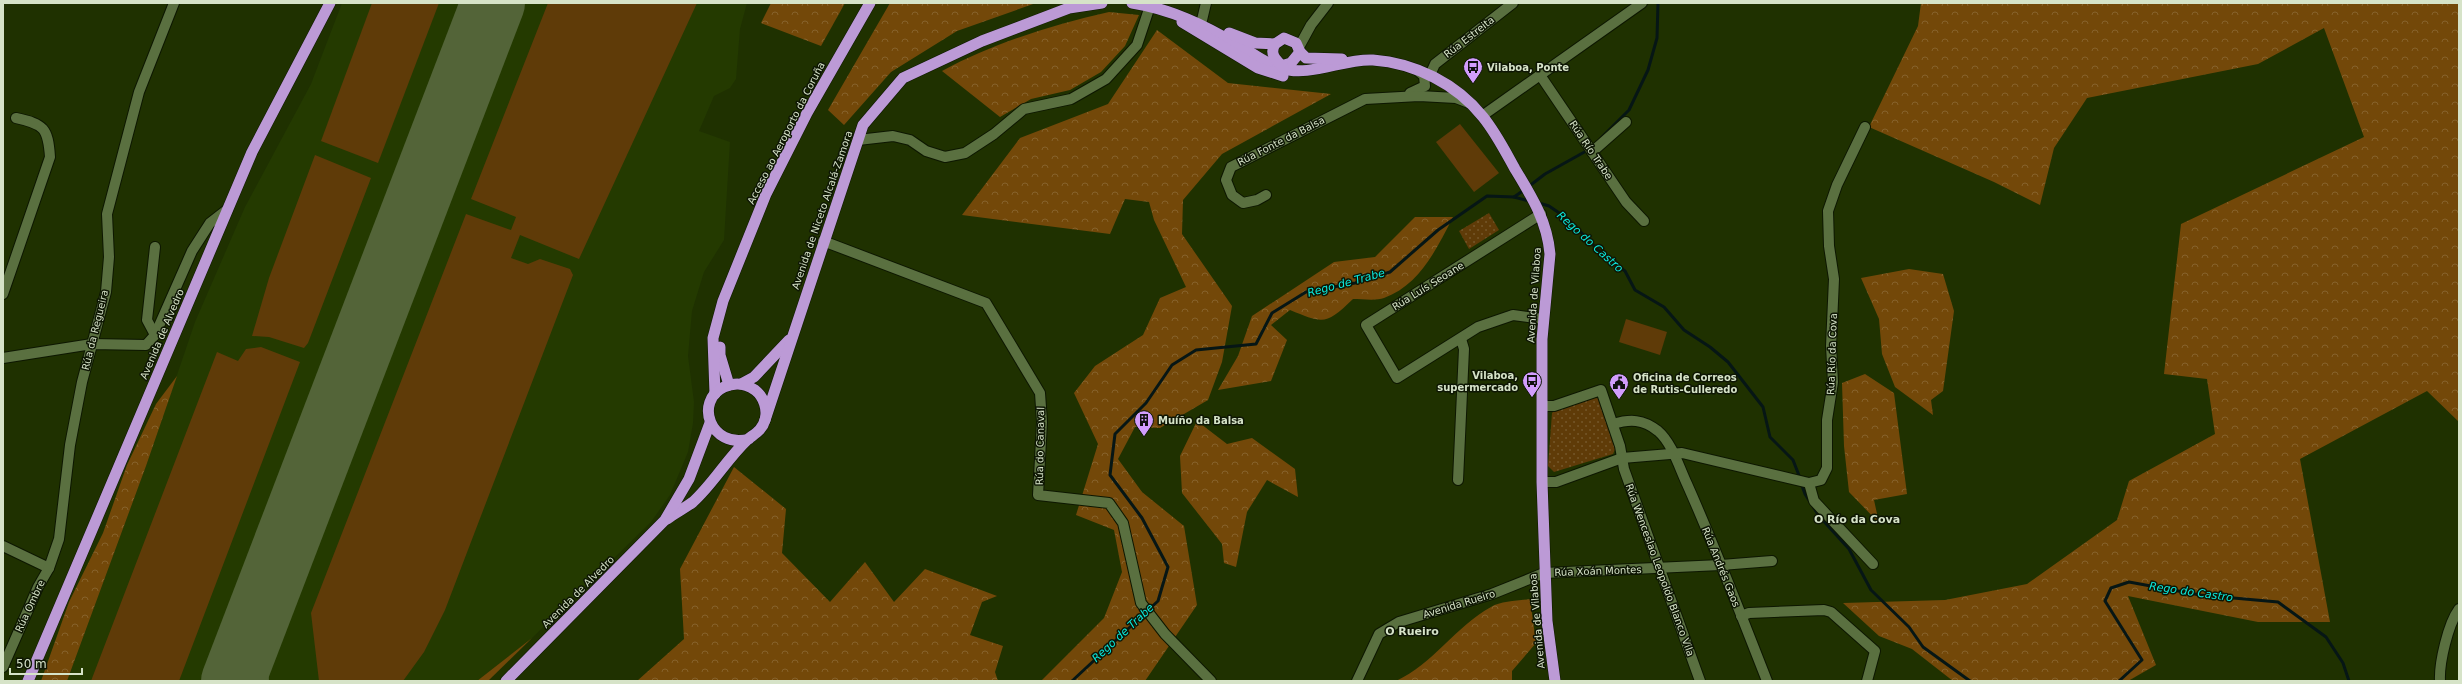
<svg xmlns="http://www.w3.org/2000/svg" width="2462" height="684" viewBox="0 0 2462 684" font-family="'DejaVu Sans',sans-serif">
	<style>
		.built { fill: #243a00 }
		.grass { fill: #5f3b08 }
		.forest { fill: url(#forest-crowns) }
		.park { fill: url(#park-dots) }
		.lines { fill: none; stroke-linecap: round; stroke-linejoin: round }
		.stream { stroke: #061615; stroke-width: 3 }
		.taxiway { stroke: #536438; stroke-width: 26 }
		.runway { stroke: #536438; stroke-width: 64 }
		.minor-casing { stroke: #0d1701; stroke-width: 12 }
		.tertiary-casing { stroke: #0d1701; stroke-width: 12 }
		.trunk-casing { stroke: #0d1701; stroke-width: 12 }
		.minor { stroke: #5a7040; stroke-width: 10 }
		.tertiary { stroke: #5a7040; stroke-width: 10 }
		.trunk { stroke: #bc9ad6; stroke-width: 11 }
		.labels { text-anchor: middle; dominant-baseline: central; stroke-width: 3; stroke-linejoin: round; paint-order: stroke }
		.street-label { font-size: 10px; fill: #d6e3c8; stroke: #0e1604 }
		.poi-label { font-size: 10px; font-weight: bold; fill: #d6e3c8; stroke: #0e1604; text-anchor: start }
		.water-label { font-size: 11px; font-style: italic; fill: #0be9de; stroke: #0e1604 }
		.neighbourhood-label { font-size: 11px; font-weight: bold; fill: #d6e3c8; stroke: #0e1604 }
	</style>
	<defs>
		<pattern id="forest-crowns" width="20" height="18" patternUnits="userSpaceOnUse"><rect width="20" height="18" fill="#734809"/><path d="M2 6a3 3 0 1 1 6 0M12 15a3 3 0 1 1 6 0" fill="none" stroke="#86622b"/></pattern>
		<pattern id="park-dots" width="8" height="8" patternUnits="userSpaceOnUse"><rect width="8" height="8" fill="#5f3b08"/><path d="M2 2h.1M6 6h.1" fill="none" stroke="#75572a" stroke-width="1.8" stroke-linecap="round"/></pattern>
	</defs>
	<rect width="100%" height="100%" fill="#1f3100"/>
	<!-- built -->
	<path class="built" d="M 342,3 L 747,3 L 740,29 L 736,79 L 730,88 L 714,96 L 699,131 L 730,142 L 724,240 L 704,272 L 692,311 L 688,356 L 694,402 L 693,423 L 688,452 L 670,495 L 651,522 L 532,638 L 477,681 L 67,681 L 146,466 L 195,322 L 245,207 L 311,84 Z"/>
	<!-- grass -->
	<g class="grass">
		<path d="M 372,3 L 439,3 L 378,163 L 321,141 Z"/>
		<path d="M 548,3 L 697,3 L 579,259 L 520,235 L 511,258 L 528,264 L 540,259 L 570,269 L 573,275 L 445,610 L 424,652 L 403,681 L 319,681 L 311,613 L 466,214 L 511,230 L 516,217 L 471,199 Z"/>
		<path d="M 1460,124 L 1499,173 L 1474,192 L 1436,142 Z"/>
		<path d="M 315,155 L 371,178 L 308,343 L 304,348 L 269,337 L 252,336 L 269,278 Z"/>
		<path d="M 1626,319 L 1667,332 L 1660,355 L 1619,342 Z"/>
		<path d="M 261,347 L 300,362 L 179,681 L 91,681 L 217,352 L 238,361 L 246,349 Z"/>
	</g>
	<!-- forest -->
	<g class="forest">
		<path d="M 771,3 L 845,3 L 821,46 L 761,23 Z"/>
		<path d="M 890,3 L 1036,3 L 957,31 L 891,72 L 844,125 L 828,110 Z"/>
		<path d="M 1921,3 L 2459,3 L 2459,422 L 2427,391 L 2300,459 L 2330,622 L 2258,622 L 2128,596 L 2156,665 L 2128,681 L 1953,681 L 1912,649 L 1879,636 L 1843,603 L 1945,600 L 2027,584 L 2117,520 L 2129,481 L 2215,434 L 2207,379 L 2164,374 L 2181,224 L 2364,137 L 2324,28 L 2258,64 L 2087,98 L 2054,148 L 2040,205 L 1994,182 L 1869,127 L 1918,26 Z"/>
		<path d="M 1109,12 L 1139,15 L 1125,46 L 1101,72 L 1070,90 L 1031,99 L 1000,117 L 942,71 C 993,43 1052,25 1109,12 Z"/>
		<path d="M 1157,30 L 1228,83 L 1331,94 L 1222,154 L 1183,200 L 1182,234 L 1232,306 L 1222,362 L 1208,400 L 1160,428 L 1135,427 L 1118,459 L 1142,492 L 1184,526 L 1197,605 L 1145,681 L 1041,681 L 1104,618 L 1122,572 L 1114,530 L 1076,515 L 1098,444 L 1074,393 L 1095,366 L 1143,335 L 1160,298 L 1186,287 L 1154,220 L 1149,202 L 1125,199 L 1110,234 L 962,215 L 1020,138 L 1108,104 Z"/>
		<path d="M 1415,217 L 1453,217 C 1437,248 1420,285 1384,298 C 1376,301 1362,299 1353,299 C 1326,325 1324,324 1290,310 L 1271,325 L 1287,340 L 1271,381 L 1218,390 L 1238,356 L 1252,316 L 1334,262 L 1375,257 Z"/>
		<path d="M 1909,269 L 1943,274 L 1954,311 L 1943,391 L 1931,400 L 1933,415 L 1895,387 L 1882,354 L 1879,319 L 1861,278 Z"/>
		<path d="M 1865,374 L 1894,393 L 1907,494 L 1874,500 L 1879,523 L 1849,492 L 1844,446 L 1842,383 Z"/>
		<path d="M 177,376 L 146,466 L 67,681 L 41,681 L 69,602 L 103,533 L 127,465 L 156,404 Z"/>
		<path d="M 1197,421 L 1227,444 L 1252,438 L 1295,469 L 1298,497 L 1267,480 L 1247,512 L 1236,567 L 1224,563 L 1222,544 L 1182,493 L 1180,456 Z"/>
		<path d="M 734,467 L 786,509 L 782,553 L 830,602 L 865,562 L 894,602 L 925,569 L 997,596 L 982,602 L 970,635 L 1003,646 L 995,672 L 998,681 L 637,681 L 684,639 L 680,569 Z"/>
		<path d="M 1530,599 L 1536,643 L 1512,671 L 1512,681 L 1396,681 C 1433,664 1456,626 1491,607 C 1501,601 1518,601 1530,599 Z"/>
		<path d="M 532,638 L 488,681 L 477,681 Z"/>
	</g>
	<!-- park -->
	<g class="park">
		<path d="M 1489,213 L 1499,230 L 1469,249 L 1459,231 Z"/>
		<path d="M 1592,397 L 1600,399 L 1617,445 L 1613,454 L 1554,472 L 1548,466 L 1552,413 L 1555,410 Z"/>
	</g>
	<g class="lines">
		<!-- stream -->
		<g class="stream">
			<path d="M 1601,138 L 1629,110 L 1648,70 L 1657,38 L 1658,3"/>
			<path d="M 1528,187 L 1545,174 L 1588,150"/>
			<path d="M 1514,197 L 1529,201"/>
			<path d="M 1539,203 L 1549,206 L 1568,219 L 1603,255 L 1625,271 L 1635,290 L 1664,307 L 1684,330 L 1710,347 L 1728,362 L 1763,407 L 1770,437 L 1793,460 L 1800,478"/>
			<path d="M 1801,483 L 1805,494 L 1819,516 L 1849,549 L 1871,590 L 1909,627 L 1923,647 L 1970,681"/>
			<path d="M 1072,681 L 1158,601 L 1168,567 L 1142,518 L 1110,475 L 1115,434 L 1146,403 L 1172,365 L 1196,350 L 1256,344 L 1272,313 L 1306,292 L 1355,283 L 1390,272 L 1438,230 L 1487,196 L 1514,197 L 1524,190"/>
			<path d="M 2119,681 L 2142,660 L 2105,601 L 2111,588 L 2129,582 L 2200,595 L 2278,602 L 2326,637 L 2343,663 L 2349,681"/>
		</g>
		<!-- taxiway -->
		<path class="taxiway" d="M 255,626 L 251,647 L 256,681"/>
		<!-- runway -->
		<path class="runway" d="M 233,681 L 493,3"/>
		<!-- minor casing -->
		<g class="minor-casing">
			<g id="minor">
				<path d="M 1202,20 L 1206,3"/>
				<path d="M 1430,75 L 1435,64 L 1513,3"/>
				<path d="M 1540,75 L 1626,202 L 1644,221"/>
				<path d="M 1410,93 L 1425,86 L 1424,76 L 1418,71"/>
				<path d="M 1482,116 L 1642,3"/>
				<path d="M 858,140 L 893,136 L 910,140 L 926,151 L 945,157 L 965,153 L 994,134 L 1024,109 L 1071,99 L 1106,79 L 1137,45 L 1150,6"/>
				<path d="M 1592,152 L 1626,122"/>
				<path d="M 1266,195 L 1257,200 L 1243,203 L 1232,195 L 1226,180 L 1231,167 L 1365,99 L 1419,96 L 1456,98 L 1469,103"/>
				<path d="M 1541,214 L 1366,325 L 1397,378 L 1478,327 L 1513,315 L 1543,319"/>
				<path d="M 823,241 L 986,303 L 1040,393 L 1042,422 L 1038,495 L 1109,503 L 1123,523 L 1141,603 L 1165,634 L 1211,681"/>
				<path d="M 155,247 L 147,320 L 155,335"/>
				<path d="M 3,294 L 50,157 C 48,128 44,124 16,118"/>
				<path d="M 3,358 L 92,344 L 146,345 L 155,335 L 192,251 L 210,223 L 228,209"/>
				<path d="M 1543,406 L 1554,406 L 1601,390 L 1620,446 L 1624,469 L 1700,681"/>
				<path d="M 1613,424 C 1630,419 1643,419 1658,431 C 1672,443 1679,467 1687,484 C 1716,549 1741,615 1767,681"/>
				<path d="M 1458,480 L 1464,349 L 1461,339"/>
				<path d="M 1542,482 L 1556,482 L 1622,458 L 1682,453 L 1809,483 L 1821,480 L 1827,468 L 1827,420 L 1833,382 L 1831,346 L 1834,279 L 1829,246 L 1828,211 L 1837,185 L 1865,127"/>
				<path d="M 1809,483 L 1814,501 L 1873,564"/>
				<path d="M 3,546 L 49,568"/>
				<path d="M 1544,573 L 1721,565 L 1772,561"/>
				<path d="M 1741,616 L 1749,613 L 1824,610 L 1831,612 L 1875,651 L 1867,681"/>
				<path d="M 3,667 L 38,587 L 49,568 L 59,539 L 70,445 L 82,382 L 106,292 L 109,257 L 107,214 L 139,92 L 174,3"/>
				<path d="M 2440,681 C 2439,663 2448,624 2459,609"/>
			</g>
		</g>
		<!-- tertiary casing -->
		<g class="tertiary-casing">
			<g id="tertiary">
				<path d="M 1299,47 L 1311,25 L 1328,3"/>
				<path d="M 1357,681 L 1379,634 L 1399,622 L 1492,594 L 1544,573"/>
			</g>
		</g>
		<!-- trunk casing -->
		<g class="trunk-casing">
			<g id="trunk">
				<path d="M 1132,3 C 1171,9 1204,25 1238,45 C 1251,52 1266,64 1280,68 C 1310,78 1344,58 1373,60 C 1415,63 1457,84 1483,117 C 1496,133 1505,151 1515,169 C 1532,197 1547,221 1550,254 L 1542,339 L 1542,482 L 1547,621 L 1555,681"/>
				<path d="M 1182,22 L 1258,68 L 1283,76"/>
				<path d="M 1229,33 L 1255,43 L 1275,44"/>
				<path d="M 1278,67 L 1291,63 L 1300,52"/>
				<path d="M 1283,67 C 1276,60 1269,54 1275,44 L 1284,38 L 1296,43 L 1300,52 L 1306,58 L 1342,59"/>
				<path d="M 720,347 L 720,355 L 729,385"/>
				<path d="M 741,384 L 754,377 L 789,340"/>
				<path d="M 715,394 L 713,338 L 723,301 L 766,194 L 807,113 L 870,3"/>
				<path d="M 765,420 L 863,125 L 903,78 L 982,41 L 1069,8 L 1102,3"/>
				<path d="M 667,519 C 675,513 685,508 693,502 C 713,484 727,459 747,440 C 754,434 762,431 765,420 C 768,410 764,397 755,390 C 745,383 735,382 724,387 C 694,401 710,449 749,439"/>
				<path d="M 28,681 L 252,152 L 330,3"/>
				<path d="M 506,681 L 665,520 L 689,479 L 710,423"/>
			</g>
		</g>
		<!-- minor -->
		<use href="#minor" class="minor"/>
		<!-- tertiary -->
		<use href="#tertiary" class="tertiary"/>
		<!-- trunk -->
		<use href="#trunk" class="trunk"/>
	</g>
	<!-- icons -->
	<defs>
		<g id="bus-pin" transform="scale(1)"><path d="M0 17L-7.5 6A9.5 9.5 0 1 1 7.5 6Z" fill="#d29dfd" stroke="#0e1604"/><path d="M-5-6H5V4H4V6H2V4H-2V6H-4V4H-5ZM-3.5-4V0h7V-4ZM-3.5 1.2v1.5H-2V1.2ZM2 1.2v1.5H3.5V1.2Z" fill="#111"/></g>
		<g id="civic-pin" transform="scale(1)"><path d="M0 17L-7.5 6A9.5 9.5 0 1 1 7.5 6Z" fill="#d29dfd" stroke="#0e1604"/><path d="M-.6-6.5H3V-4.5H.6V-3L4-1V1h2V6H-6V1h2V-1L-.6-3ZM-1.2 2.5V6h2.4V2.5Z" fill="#111"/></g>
		<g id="building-pin" transform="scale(1)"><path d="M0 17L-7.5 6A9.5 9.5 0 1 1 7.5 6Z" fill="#d29dfd" stroke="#0e1604"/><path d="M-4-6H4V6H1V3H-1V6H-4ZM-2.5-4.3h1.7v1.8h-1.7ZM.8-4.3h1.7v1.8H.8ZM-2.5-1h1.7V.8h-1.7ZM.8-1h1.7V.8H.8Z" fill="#111"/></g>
	</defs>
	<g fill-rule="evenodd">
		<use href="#bus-pin" x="1473" y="67"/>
		<use href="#bus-pin" x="1532" y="381"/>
		<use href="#civic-pin" x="1619" y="383"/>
		<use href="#building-pin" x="1144" y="420"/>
	</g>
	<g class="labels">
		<!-- street labels -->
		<g class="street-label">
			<text transform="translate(1469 37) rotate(-38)">Rúa Estreita</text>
			<text transform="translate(786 133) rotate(-63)">Acceso ao Aeroporto da Coruña</text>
			<text transform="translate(1281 141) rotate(-27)">Rúa Fonte da Balsa</text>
			<text transform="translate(1591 150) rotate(56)">Rúa Río Trabe</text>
			<text transform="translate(822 210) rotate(-71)">Avenida de Niceto Alcalá-Zamora</text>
			<text transform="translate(1428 286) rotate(-32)">Rúa Luís Seoane</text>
			<text transform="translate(1534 295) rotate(-86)">Avenida de Vilaboa</text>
			<text transform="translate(95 330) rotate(-76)">Rúa da Regueira</text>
			<text transform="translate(162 334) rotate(-67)">Avenida de Alvedro</text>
			<text transform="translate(1832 354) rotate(-88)">Rúa Río da Cova</text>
			<text transform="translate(1040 446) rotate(-89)">Rúa do Canaval</text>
			<text transform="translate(1721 567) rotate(68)">Rúa Andrés Gaos</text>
			<text transform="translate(1660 570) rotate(70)">Rúa Wenceslao Leopoldo Blanco Vila</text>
			<text transform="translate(1598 571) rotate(-2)">Rúa Xoán Montes</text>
			<text transform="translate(578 592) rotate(-45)">Avenida de Alvedro</text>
			<text transform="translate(1459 604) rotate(-17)">Avenida Rueiro</text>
			<text transform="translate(30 606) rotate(-65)">Rúa Ombre</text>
			<text transform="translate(1537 621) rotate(-95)">Avenida de Vilaboa</text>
		</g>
		<!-- poi labels -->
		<g class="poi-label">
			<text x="1487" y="67">Vilaboa, Ponte</text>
			<text x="1518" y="375" text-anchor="end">Vilaboa,<tspan x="1518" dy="12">supermercado</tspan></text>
			<text x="1633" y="377">Oficina de Correos<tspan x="1633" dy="12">de Rutis-Culleredo</tspan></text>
			<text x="1158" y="420">Muíño da Balsa</text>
		</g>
		<!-- water labels -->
		<g class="water-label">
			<text transform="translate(1590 242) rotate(42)">Rego do Castro</text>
			<text transform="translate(1346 283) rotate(-15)">Rego de Trabe</text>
			<text transform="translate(2191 592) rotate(8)">Rego do Castro</text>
			<text transform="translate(1123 633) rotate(-43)">Rego de Trabe</text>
		</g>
		<!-- neighbourhood labels -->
		<g class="neighbourhood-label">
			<text x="1857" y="519">O Río da Cova</text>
			<text x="1412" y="631">O Rueiro</text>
		</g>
	</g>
	<!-- border -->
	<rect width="2462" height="684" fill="none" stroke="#d6e3c8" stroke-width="8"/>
	<!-- scale -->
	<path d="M10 668v6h72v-6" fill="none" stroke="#d6e3c8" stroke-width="2"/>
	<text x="16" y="668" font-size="12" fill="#d6e3c8" stroke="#0e1604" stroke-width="3" paint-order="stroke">50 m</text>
</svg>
